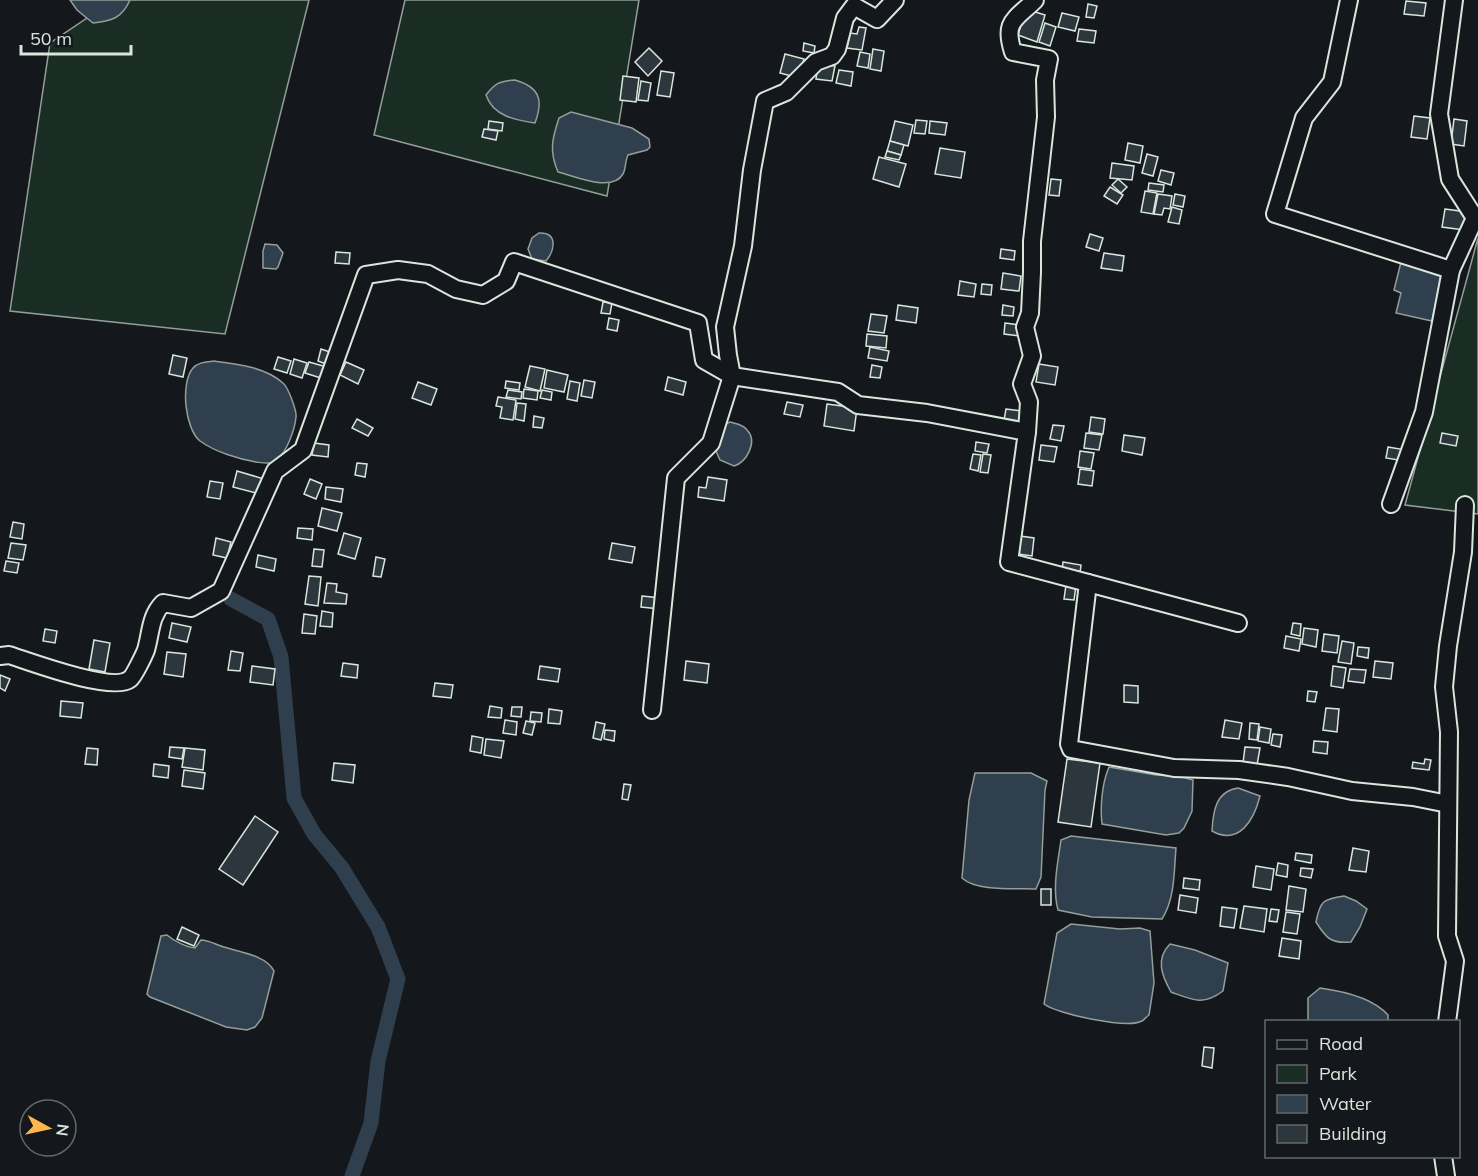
<svg xmlns="http://www.w3.org/2000/svg" width="1478" height="1176" viewBox="0 0 1478 1176" font-family="Mulish,sans-serif">
	<style>
		.green { fill: #1a2d24; stroke: #939e99; stroke-width: 1.5 }
		.water { fill: #2f3f4d; stroke: #939e99; stroke-width: 1.5 }
		.lines { fill: none; stroke-linecap: round; stroke-linejoin: round }
		.canal { stroke: #2f3f4d; stroke-width: 15 }
		.building { fill: #2c363c; stroke: #d8e6dc; stroke-width: 1.5 }
		.minor-casing { stroke: #d8e6dc; stroke-width: 20 }
		.minor { stroke: #14181c; stroke-width: 16 }
	</style>
	<rect width="100%" height="100%" fill="#14181c"/>
	<!-- green -->
	<g class="green">
		<path d="M 114,0 L 309,0 L 225,334 L 10,311 L 50,43 Z"/>
		<path d="M 405,0 L 639,0 L 607,196 L 374,135 Z"/>
		<path d="M 1478,238 L 1478,514 L 1405,505 Z"/>
	</g>
	<!-- water -->
	<g class="water">
		<path d="M 70,0 L 130,0 C 122,18 112,21 93,23 L 77,10 Z"/>
		<path d="M 515,80 C 539,87 544,99 535,123 C 515,120 493,116 486,95 C 495,83 500,81 515,80 Z"/>
		<path d="M 571,112 L 632,128 L 649,139 L 650,147 L 647,150 L 628,155 C 625,161 626,169 623,174 C 612,193 575,176 558,172 C 549,151 552,139 559,118 Z"/>
		<path d="M 539,233 C 558,232 555,250 546,261 L 532,259 L 528,249 L 532,238 Z"/>
		<path d="M 265,244 L 277,245 L 283,253 L 278,267 L 276,269 L 263,268 L 263,251 Z"/>
		<path d="M 1401,262 L 1441,276 L 1432,321 L 1396,313 L 1401,293 L 1394,290 Z"/>
		<path d="M 214,361 C 237,364 265,367 283,383 C 288,387 297,411 296,417 C 295,429 287,451 278,459 C 272,465 264,463 256,462 C 239,459 215,452 200,441 C 185,429 180,383 193,368 C 198,362 207,362 214,361 Z"/>
		<path d="M 730,422 C 736,424 743,424 747,430 C 758,441 747,462 734,466 L 720,460 L 715,449 L 725,424 Z"/>
		<path d="M 1109,767 L 1156,775 L 1179,776 L 1193,780 L 1192,811 L 1184,828 L 1179,833 L 1166,835 L 1102,824 C 1100,807 1102,783 1109,767 Z"/>
		<path d="M 975,773 L 1031,773 L 1047,781 L 1045,790 L 1041,877 L 1036,889 C 1016,888 977,892 962,878 L 969,800 Z"/>
		<path d="M 1238,788 L 1260,796 C 1254,820 1239,846 1212,831 C 1213,811 1216,791 1238,788 Z"/>
		<path d="M 1071,836 L 1176,848 C 1174,871 1175,899 1162,919 L 1092,917 L 1058,910 C 1052,888 1058,862 1061,840 Z"/>
		<path d="M 1344,896 L 1356,901 L 1367,909 L 1360,927 L 1351,942 C 1331,944 1326,938 1316,922 C 1320,901 1323,899 1344,896 Z"/>
		<path d="M 1071,924 L 1120,929 L 1140,928 L 1150,931 L 1154,983 L 1149,1015 C 1146,1017 1144,1020 1142,1021 C 1127,1029 1057,1014 1044,1004 L 1057,933 Z"/>
		<path d="M 167,935 C 174,941 186,947 195,948 L 201,940 C 209,940 216,945 224,947 C 239,952 266,955 274,971 L 262,1018 L 255,1027 L 247,1030 L 226,1027 L 150,997 L 147,994 L 161,936 Z"/>
		<path d="M 1170,944 L 1195,950 L 1228,963 L 1223,991 C 1203,1006 1193,1000 1171,992 C 1162,976 1155,959 1170,944 Z"/>
		<path d="M 1320,988 C 1342,991 1373,998 1388,1015 L 1388,1021 L 1308,1021 L 1308,998 Z"/>
	</g>
	<g class="lines">
		<!-- canal -->
		<path class="canal" d="M 231,599 L 268,619 L 281,657 L 294,798 L 314,834 L 342,868 L 378,927 L 398,979 L 378,1061 L 371,1123 L 352,1176"/>
	</g>
	<!-- building -->
	<g class="building">
		<path d="M 1406,1 L 1426,3 L 1424,16 L 1404,14 Z"/>
		<path d="M 1088,4 L 1097,6 L 1094,18 L 1086,17 Z"/>
		<path d="M 1026,9 L 1045,15 L 1037,42 L 1018,35 Z"/>
		<path d="M 1062,13 L 1079,17 L 1075,31 L 1058,27 Z"/>
		<path d="M 1045,23 L 1056,27 L 1050,46 L 1039,42 Z"/>
		<path d="M 859,27 L 866,28 L 862,50 L 847,48 L 850,33 L 857,34 Z"/>
		<path d="M 1079,29 L 1096,31 L 1094,43 L 1077,41 Z"/>
		<path d="M 804,43 L 815,46 L 814,53 L 803,51 Z"/>
		<path d="M 649,48 L 662,61 L 648,76 L 635,62 Z"/>
		<path d="M 873,49 L 884,51 L 881,71 L 870,69 Z"/>
		<path d="M 860,52 L 870,54 L 868,68 L 857,66 Z"/>
		<path d="M 785,54 L 804,59 L 799,78 L 780,73 Z"/>
		<path d="M 818,64 L 835,66 L 832,81 L 816,79 Z"/>
		<path d="M 839,70 L 853,72 L 851,86 L 836,83 Z"/>
		<path d="M 661,71 L 674,73 L 670,97 L 657,95 Z"/>
		<path d="M 623,76 L 639,78 L 636,102 L 620,100 Z"/>
		<path d="M 641,81 L 651,83 L 648,101 L 638,100 Z"/>
		<path d="M 1414,116 L 1430,118 L 1427,139 L 1411,137 Z"/>
		<path d="M 1454,119 L 1467,121 L 1464,146 L 1451,144 Z"/>
		<path d="M 916,120 L 927,121 L 925,134 L 914,133 Z"/>
		<path d="M 489,121 L 503,123 L 502,131 L 488,129 Z"/>
		<path d="M 895,121 L 913,125 L 908,146 L 890,141 Z"/>
		<path d="M 930,121 L 947,123 L 945,135 L 929,133 Z"/>
		<path d="M 484,129 L 498,131 L 496,140 L 482,137 Z"/>
		<path d="M 890,141 L 904,145 L 901,155 L 887,151 Z"/>
		<path d="M 1128,143 L 1143,146 L 1140,163 L 1125,160 Z"/>
		<path d="M 940,148 L 965,152 L 961,178 L 935,174 Z"/>
		<path d="M 887,151 L 901,155 L 899,160 L 885,157 Z"/>
		<path d="M 1147,154 L 1158,157 L 1153,176 L 1142,173 Z"/>
		<path d="M 879,157 L 906,164 L 899,187 L 873,179 Z"/>
		<path d="M 1112,163 L 1134,166 L 1132,180 L 1110,178 Z"/>
		<path d="M 1161,170 L 1174,173 L 1171,185 L 1158,181 Z"/>
		<path d="M 1051,179 L 1061,180 L 1059,196 L 1049,195 Z"/>
		<path d="M 1118,179 L 1127,187 L 1121,193 L 1112,185 Z"/>
		<path d="M 1149,183 L 1164,185 L 1163,192 L 1148,190 Z"/>
		<path d="M 1110,187 L 1123,195 L 1117,204 L 1104,196 Z"/>
		<path d="M 1145,191 L 1157,193 L 1153,214 L 1141,212 Z"/>
		<path d="M 1158,194 L 1172,196 L 1170,209 L 1164,208 L 1162,215 L 1154,214 Z"/>
		<path d="M 1175,194 L 1185,196 L 1183,207 L 1173,205 Z"/>
		<path d="M 1172,207 L 1182,210 L 1179,224 L 1168,222 Z"/>
		<path d="M 1445,209 L 1467,212 L 1464,230 L 1442,227 Z"/>
		<path d="M 1090,234 L 1103,238 L 1099,251 L 1086,247 Z"/>
		<path d="M 1001,249 L 1015,251 L 1014,260 L 1000,258 Z"/>
		<path d="M 336,252 L 350,253 L 349,264 L 335,263 Z"/>
		<path d="M 1104,253 L 1124,256 L 1122,271 L 1101,268 Z"/>
		<path d="M 1003,273 L 1021,276 L 1019,291 L 1001,289 Z"/>
		<path d="M 960,281 L 976,284 L 974,297 L 958,295 Z"/>
		<path d="M 982,284 L 992,285 L 991,295 L 981,294 Z"/>
		<path d="M 603,302 L 612,303 L 610,314 L 601,313 Z"/>
		<path d="M 898,305 L 918,308 L 916,323 L 896,320 Z"/>
		<path d="M 1003,305 L 1014,307 L 1013,316 L 1002,315 Z"/>
		<path d="M 871,314 L 887,316 L 884,333 L 868,331 Z"/>
		<path d="M 609,318 L 619,320 L 617,331 L 607,329 Z"/>
		<path d="M 1005,323 L 1020,325 L 1019,336 L 1004,334 Z"/>
		<path d="M 867,334 L 887,336 L 886,348 L 866,346 Z"/>
		<path d="M 870,347 L 889,351 L 887,361 L 868,358 Z"/>
		<path d="M 321,349 L 330,352 L 326,364 L 318,361 Z"/>
		<path d="M 173,355 L 187,358 L 183,377 L 169,374 Z"/>
		<path d="M 278,357 L 291,361 L 287,373 L 274,369 Z"/>
		<path d="M 294,359 L 307,363 L 302,378 L 290,374 Z"/>
		<path d="M 309,362 L 327,367 L 324,379 L 305,373 Z"/>
		<path d="M 346,362 L 364,370 L 358,384 L 340,375 Z"/>
		<path d="M 1039,364 L 1058,367 L 1055,385 L 1036,382 Z"/>
		<path d="M 872,365 L 882,367 L 880,378 L 870,377 Z"/>
		<path d="M 530,366 L 545,369 L 540,391 L 525,387 Z"/>
		<path d="M 547,370 L 568,375 L 564,392 L 544,388 Z"/>
		<path d="M 668,377 L 686,382 L 683,395 L 665,390 Z"/>
		<path d="M 584,380 L 595,382 L 592,398 L 581,396 Z"/>
		<path d="M 506,381 L 520,383 L 519,390 L 505,388 Z"/>
		<path d="M 570,381 L 580,383 L 577,401 L 567,399 Z"/>
		<path d="M 418,382 L 437,389 L 431,405 L 412,398 Z"/>
		<path d="M 524,389 L 538,391 L 537,400 L 523,398 Z"/>
		<path d="M 508,390 L 522,392 L 521,399 L 506,397 Z"/>
		<path d="M 542,390 L 552,392 L 551,400 L 540,398 Z"/>
		<path d="M 498,397 L 516,400 L 513,420 L 500,418 L 502,407 L 496,406 Z"/>
		<path d="M 787,402 L 803,405 L 800,417 L 784,414 Z"/>
		<path d="M 517,403 L 526,404 L 524,421 L 515,419 Z"/>
		<path d="M 827,404 L 857,408 L 854,431 L 824,426 Z"/>
		<path d="M 1006,409 L 1021,411 L 1020,422 L 1004,420 Z"/>
		<path d="M 534,416 L 544,418 L 542,428 L 533,427 Z"/>
		<path d="M 1091,417 L 1105,419 L 1103,434 L 1089,432 Z"/>
		<path d="M 357,419 L 373,428 L 368,436 L 352,428 Z"/>
		<path d="M 1053,425 L 1064,426 L 1061,441 L 1050,439 Z"/>
		<path d="M 1086,433 L 1102,435 L 1099,450 L 1084,448 Z"/>
		<path d="M 1442,433 L 1458,436 L 1456,446 L 1440,443 Z"/>
		<path d="M 1124,435 L 1145,438 L 1142,455 L 1122,451 Z"/>
		<path d="M 976,442 L 989,444 L 987,453 L 975,451 Z"/>
		<path d="M 314,443 L 329,445 L 328,457 L 312,455 Z"/>
		<path d="M 1041,445 L 1057,447 L 1054,462 L 1039,460 Z"/>
		<path d="M 1388,447 L 1406,450 L 1404,461 L 1386,458 Z"/>
		<path d="M 1080,451 L 1094,453 L 1091,469 L 1078,467 Z"/>
		<path d="M 973,454 L 981,455 L 978,471 L 970,469 Z"/>
		<path d="M 983,454 L 991,455 L 988,473 L 980,472 Z"/>
		<path d="M 357,463 L 367,464 L 365,477 L 355,475 Z"/>
		<path d="M 1080,469 L 1094,471 L 1092,486 L 1078,484 Z"/>
		<path d="M 237,471 L 264,479 L 260,494 L 233,487 Z"/>
		<path d="M 708,477 L 727,480 L 724,501 L 698,497 L 699,487 L 706,488 Z"/>
		<path d="M 310,479 L 322,484 L 316,499 L 304,494 Z"/>
		<path d="M 210,481 L 223,483 L 220,499 L 207,497 Z"/>
		<path d="M 326,487 L 343,489 L 341,502 L 325,499 Z"/>
		<path d="M 322,508 L 342,513 L 337,531 L 318,526 Z"/>
		<path d="M 13,522 L 24,524 L 22,539 L 10,537 Z"/>
		<path d="M 298,528 L 313,529 L 312,540 L 297,538 Z"/>
		<path d="M 344,533 L 361,538 L 355,559 L 338,554 Z"/>
		<path d="M 1020,536 L 1034,538 L 1032,556 L 1018,554 Z"/>
		<path d="M 216,538 L 231,542 L 227,558 L 213,555 Z"/>
		<path d="M 11,543 L 26,545 L 23,560 L 8,558 Z"/>
		<path d="M 612,543 L 635,547 L 632,563 L 609,559 Z"/>
		<path d="M 314,549 L 324,550 L 322,567 L 312,566 Z"/>
		<path d="M 258,555 L 276,559 L 274,571 L 256,567 Z"/>
		<path d="M 376,557 L 385,559 L 381,577 L 373,576 Z"/>
		<path d="M 6,561 L 19,563 L 17,573 L 4,571 Z"/>
		<path d="M 1063,562 L 1081,565 L 1080,573 L 1062,571 Z"/>
		<path d="M 309,576 L 321,577 L 318,606 L 305,604 Z"/>
		<path d="M 327,583 L 337,584 L 336,592 L 347,594 L 346,604 L 324,603 Z"/>
		<path d="M 1066,585 L 1076,586 L 1074,600 L 1064,599 Z"/>
		<path d="M 642,596 L 661,598 L 660,609 L 641,607 Z"/>
		<path d="M 322,611 L 333,613 L 332,627 L 320,626 Z"/>
		<path d="M 304,614 L 317,616 L 315,634 L 302,633 Z"/>
		<path d="M 172,623 L 191,627 L 187,642 L 169,638 Z"/>
		<path d="M 1293,623 L 1301,624 L 1300,636 L 1291,634 Z"/>
		<path d="M 1304,628 L 1318,630 L 1316,647 L 1302,644 Z"/>
		<path d="M 45,629 L 57,631 L 55,643 L 43,641 Z"/>
		<path d="M 1324,634 L 1339,636 L 1337,653 L 1322,651 Z"/>
		<path d="M 1286,636 L 1301,639 L 1299,651 L 1284,648 Z"/>
		<path d="M 94,640 L 110,643 L 105,672 L 89,669 Z"/>
		<path d="M 1342,641 L 1354,643 L 1351,664 L 1338,662 Z"/>
		<path d="M 1358,647 L 1369,648 L 1368,658 L 1357,656 Z"/>
		<path d="M 231,651 L 243,653 L 240,671 L 228,670 Z"/>
		<path d="M 167,652 L 186,654 L 183,677 L 164,674 Z"/>
		<path d="M 686,661 L 709,664 L 707,683 L 684,680 Z"/>
		<path d="M 1375,661 L 1393,663 L 1391,679 L 1373,677 Z"/>
		<path d="M 343,663 L 358,665 L 357,678 L 341,676 Z"/>
		<path d="M 252,666 L 275,669 L 273,685 L 250,682 Z"/>
		<path d="M 540,666 L 560,669 L 558,682 L 538,679 Z"/>
		<path d="M 1333,666 L 1346,668 L 1343,688 L 1331,686 Z"/>
		<path d="M 1350,669 L 1366,670 L 1364,683 L 1348,681 Z"/>
		<path d="M 0,675 L 10,679 L 5,691 L 0,688 Z"/>
		<path d="M 435,683 L 453,685 L 451,698 L 433,696 Z"/>
		<path d="M 1124,685 L 1138,686 L 1138,703 L 1124,702 Z"/>
		<path d="M 1308,691 L 1317,692 L 1315,702 L 1307,701 Z"/>
		<path d="M 61,701 L 83,703 L 81,718 L 60,716 Z"/>
		<path d="M 490,706 L 502,708 L 501,718 L 488,717 Z"/>
		<path d="M 512,707 L 522,707 L 521,717 L 511,716 Z"/>
		<path d="M 1326,708 L 1339,709 L 1337,732 L 1323,730 Z"/>
		<path d="M 549,709 L 562,711 L 560,724 L 548,723 Z"/>
		<path d="M 531,712 L 542,713 L 541,722 L 530,721 Z"/>
		<path d="M 505,720 L 517,722 L 516,735 L 503,733 Z"/>
		<path d="M 1225,720 L 1242,723 L 1239,739 L 1222,737 Z"/>
		<path d="M 526,721 L 535,723 L 532,735 L 523,733 Z"/>
		<path d="M 596,722 L 605,724 L 601,740 L 593,738 Z"/>
		<path d="M 1250,723 L 1259,724 L 1257,740 L 1249,739 Z"/>
		<path d="M 1260,727 L 1271,729 L 1269,743 L 1258,741 Z"/>
		<path d="M 605,730 L 615,731 L 614,741 L 604,739 Z"/>
		<path d="M 1273,734 L 1282,735 L 1280,747 L 1271,745 Z"/>
		<path d="M 472,736 L 483,738 L 481,753 L 470,751 Z"/>
		<path d="M 486,739 L 504,741 L 501,758 L 484,755 Z"/>
		<path d="M 1314,741 L 1328,742 L 1327,754 L 1313,752 Z"/>
		<path d="M 170,747 L 184,748 L 182,759 L 169,757 Z"/>
		<path d="M 1245,747 L 1260,748 L 1257,765 L 1243,763 Z"/>
		<path d="M 87,748 L 98,749 L 97,765 L 85,764 Z"/>
		<path d="M 185,748 L 205,750 L 203,770 L 182,767 Z"/>
		<path d="M 1067,759 L 1100,763 L 1091,827 L 1058,822 Z"/>
		<path d="M 1425,759 L 1431,760 L 1429,770 L 1412,768 L 1413,762 L 1424,764 Z"/>
		<path d="M 334,763 L 355,765 L 353,783 L 332,780 Z"/>
		<path d="M 154,764 L 169,766 L 168,778 L 153,776 Z"/>
		<path d="M 184,770 L 205,773 L 203,789 L 182,786 Z"/>
		<path d="M 624,784 L 631,785 L 628,800 L 622,799 Z"/>
		<path d="M 255,816 L 278,832 L 243,885 L 219,869 Z"/>
		<path d="M 1353,848 L 1369,851 L 1366,872 L 1349,870 Z"/>
		<path d="M 1296,853 L 1312,855 L 1311,863 L 1295,860 Z"/>
		<path d="M 1278,863 L 1288,865 L 1287,877 L 1276,875 Z"/>
		<path d="M 1256,866 L 1274,869 L 1271,890 L 1253,887 Z"/>
		<path d="M 1301,868 L 1313,869 L 1311,878 L 1300,876 Z"/>
		<path d="M 1184,878 L 1200,880 L 1199,890 L 1183,888 Z"/>
		<path d="M 1289,886 L 1306,889 L 1303,912 L 1286,910 Z"/>
		<rect x="1041" y="889" width="10" height="16"/>
		<path d="M 1180,895 L 1198,898 L 1196,913 L 1178,910 Z"/>
		<path d="M 1244,906 L 1267,909 L 1264,932 L 1240,928 Z"/>
		<path d="M 1222,907 L 1237,909 L 1234,928 L 1220,926 Z"/>
		<path d="M 1271,909 L 1279,910 L 1277,922 L 1269,921 Z"/>
		<path d="M 1286,912 L 1300,914 L 1297,934 L 1283,932 Z"/>
		<path d="M 182,927 L 199,935 L 194,946 L 177,939 Z"/>
		<path d="M 1282,938 L 1301,941 L 1299,959 L 1279,956 Z"/>
		<path d="M 1204,1047 L 1214,1048 L 1212,1068 L 1202,1066 Z"/>
	</g>
	<g class="lines">
		<!-- minor casing -->
		<g class="minor-casing">
			<g id="minor">
				<path d="M 1349,0 L 1332,82 L 1304,118 L 1275,214 L 1451,270"/>
				<path d="M 1027,432 L 1029,402 L 1022,384 L 1032,356 L 1025,327 L 1030,313 L 1032,272 L 1032,241 L 1046,117 L 1045,80 L 1049,59 L 1013,52 C 1003,21 1015,20 1035,0"/>
				<path d="M 1391,504 L 1424,412 L 1451,270 L 1475,218 L 1450,179 L 1439,114 L 1454,0"/>
				<path d="M 1088,583 L 1238,623"/>
				<path d="M 0,656 L 9,655 C 31,662 113,693 130,679 C 134,676 144,655 146,650 C 151,633 150,616 163,603 L 191,608 L 221,591 L 275,471 L 303,450 L 366,275 L 398,270 L 428,274 L 456,289 L 483,295 L 506,281 L 514,262 L 698,323 L 704,360 L 732,376 L 838,392 L 858,405 L 927,413 L 1027,432 L 1009,562 L 1088,583 L 1069,744 L 1071,749 L 1174,768 L 1239,770 L 1288,777 L 1352,791 L 1413,797 L 1448,804"/>
				<path d="M 652,710 L 676,478 L 711,443 L 732,376 L 728,355 L 725,327 L 743,246 L 752,170 L 765,101 L 786,92 L 816,62 L 832,56 L 837,49 L 845,18 L 854,6 L 877,19 L 895,0"/>
				<path d="M 1447,1022 L 1455,961 L 1447,936 L 1449,732 L 1444,687 L 1448,646 L 1463,552 L 1465,505"/>
				<path d="M 1443,1156 L 1446,1176"/>
			</g>
		</g>
		<!-- minor -->
		<use href="#minor" class="minor"/>
	</g>
	<!-- legend -->
	<rect x="1265" y="1020" width="195" height="138" fill="#14181c" stroke="#626a69" stroke-width="1.5"/>
	<rect x="1277" y="1040" width="30" height="9" fill="#14181c" stroke="#626a69" stroke-width="1.5"/>
	<text x="1319" y="1050" font-size="18" fill="#d8e6dc">Road</text>
	<rect x="1277" y="1065" width="30" height="18" fill="#1a2d24" stroke="#626a69" stroke-width="1.5"/>
	<text x="1319" y="1080" font-size="18" fill="#d8e6dc">Park</text>
	<rect x="1277" y="1095" width="30" height="18" fill="#2f3f4d" stroke="#626a69" stroke-width="1.5"/>
	<text x="1319" y="1110" font-size="18" fill="#d8e6dc">Water</text>
	<rect x="1277" y="1125" width="30" height="18" fill="#2c363c" stroke="#626a69" stroke-width="1.5"/>
	<text x="1319" y="1140" font-size="18" fill="#d8e6dc">Building</text>
	<!-- north arrow -->
	<g transform="translate(48 1128) rotate(98)"><circle r="28" fill="#14181c" stroke="#626a69" stroke-width="1.5"/>
	<path d="M0-4.5L10 22L0 15L-10 22Z" fill="#ffb74d"/>
	<text y="-9" font-size="16" font-weight="bold" text-anchor="middle" fill="#d8e6dc">N</text>
	</g>
	<!-- scale -->
	<path d="M21 45v9h110v-9" fill="none" stroke="#d8e6dc" stroke-width="3"/>
	<text x="30" y="45" font-size="18" fill="#d8e6dc" stroke="#14181c" stroke-width="4.5" paint-order="stroke">50 m</text>
</svg>
